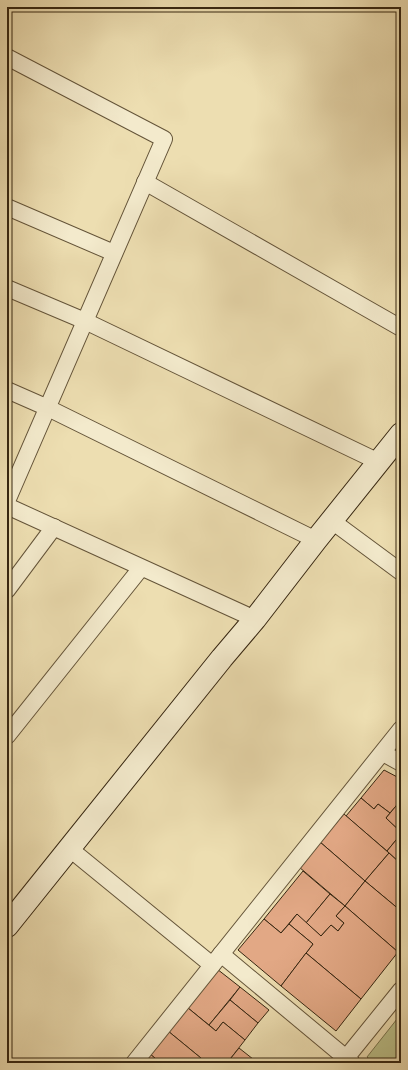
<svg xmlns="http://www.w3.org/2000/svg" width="408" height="1070" viewBox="0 0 408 1070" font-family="'Libre Bodoni',serif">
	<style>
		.green { fill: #bbc089; stroke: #78734d }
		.building { fill: #e2a885; stroke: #362611 }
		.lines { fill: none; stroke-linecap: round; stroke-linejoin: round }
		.minor-casing { stroke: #645439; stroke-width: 18 }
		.secondary-casing { stroke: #362611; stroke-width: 24 }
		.minor { stroke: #f3eacc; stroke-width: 16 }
		.secondary { stroke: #f3eacc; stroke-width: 22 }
	</style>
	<rect width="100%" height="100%" fill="#eddeb1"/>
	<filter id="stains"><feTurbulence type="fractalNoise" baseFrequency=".005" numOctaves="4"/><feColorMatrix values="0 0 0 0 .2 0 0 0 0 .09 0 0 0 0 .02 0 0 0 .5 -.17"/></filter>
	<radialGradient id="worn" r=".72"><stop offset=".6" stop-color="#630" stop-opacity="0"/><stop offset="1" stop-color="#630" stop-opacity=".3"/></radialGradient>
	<!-- green -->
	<path class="green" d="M 401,1014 L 401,1063 L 374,1063 L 367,1057 Z"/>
	<!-- building -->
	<g class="building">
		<path d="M 384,770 L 401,779 L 401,800 L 390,813 L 378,804 L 374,809 L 361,798 Z"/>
		<path d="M 361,798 L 374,809 L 378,804 L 390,813 L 386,818 L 401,832 L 401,834 L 387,851 L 346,816 Z"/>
		<path d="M 401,800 L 401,832 L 386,818 Z"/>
		<path d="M 344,814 L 389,853 L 365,881 L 320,842 Z"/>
		<path d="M 401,834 L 401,864 L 387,851 Z"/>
		<path d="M 320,842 L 365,881 L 345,906 L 299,867 Z"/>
		<path d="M 389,853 L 401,864 L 401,911 L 365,881 Z"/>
		<path d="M 303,871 L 330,894 L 306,923 L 297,914 L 281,933 L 264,919 Z"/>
		<path d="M 365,881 L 401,911 L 401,949 L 398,952 L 345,906 Z"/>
		<path d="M 330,894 L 345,906 L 336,916 L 344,923 L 338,931 L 331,925 L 321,936 L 306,923 Z"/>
		<path d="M 345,906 L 398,952 L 361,999 L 306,953 L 313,944 L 289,924 L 297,914 L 321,936 L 331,925 L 338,931 L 344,923 L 336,916 Z"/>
		<path d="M 264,919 L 281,933 L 289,924 L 313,944 L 281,986 L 238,950 Z"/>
		<path d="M 306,953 L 361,999 L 336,1031 L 281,986 Z"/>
		<path d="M 217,969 L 240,987 L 209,1025 L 188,1008 Z"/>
		<path d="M 240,987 L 269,1010 L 258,1023 L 230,1000 Z"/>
		<path d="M 230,1000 L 258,1023 L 245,1040 L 223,1022 L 216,1031 L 209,1025 Z"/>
		<path d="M 188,1008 L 216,1031 L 223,1022 L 245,1040 L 227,1063 L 207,1063 L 168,1031 Z"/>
		<path d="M 168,1031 L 207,1063 L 161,1063 L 150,1054 Z"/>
		<path d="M 239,1048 L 258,1063 L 227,1063 Z"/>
		<path d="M 150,1054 L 161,1063 L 143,1063 Z"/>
	</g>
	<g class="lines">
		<!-- minor casing -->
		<g class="minor-casing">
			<g id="minor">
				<path d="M 7,57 L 164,139 L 7,501"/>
				<path d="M 145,182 L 401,328"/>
				<path d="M 7,207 L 114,253"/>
				<path d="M 7,288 L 85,321 L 379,462"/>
				<path d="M 7,390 L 48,408 L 316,540"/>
				<path d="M 7,506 L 255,619"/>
				<path d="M 332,521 L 401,572"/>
				<path d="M 7,590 L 54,527"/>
				<path d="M 7,736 L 141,568"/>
				<path d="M 383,753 L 401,763"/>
				<path d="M 70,849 L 212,965"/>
				<path d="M 221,954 L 352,1063"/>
				<path d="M 134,1063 L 401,729"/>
				<path d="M 342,1063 L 401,990"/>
			</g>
		</g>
		<!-- secondary casing -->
		<g class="secondary-casing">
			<path id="secondary" d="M 7,926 L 222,658 L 255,619 L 316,540 L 401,434"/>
		</g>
		<!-- minor -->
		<use href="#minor" class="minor"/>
		<!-- secondary -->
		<use href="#secondary" class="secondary"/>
	</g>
	<!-- margin -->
	<rect width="408" height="1070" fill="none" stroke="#eddeb1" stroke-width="24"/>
	<rect x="8" y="8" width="392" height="1054" fill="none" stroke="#362611" stroke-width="2"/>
	<rect x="12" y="12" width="384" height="1046" fill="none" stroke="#362611"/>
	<rect width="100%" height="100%" filter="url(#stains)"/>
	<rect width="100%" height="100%" fill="url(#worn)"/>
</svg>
